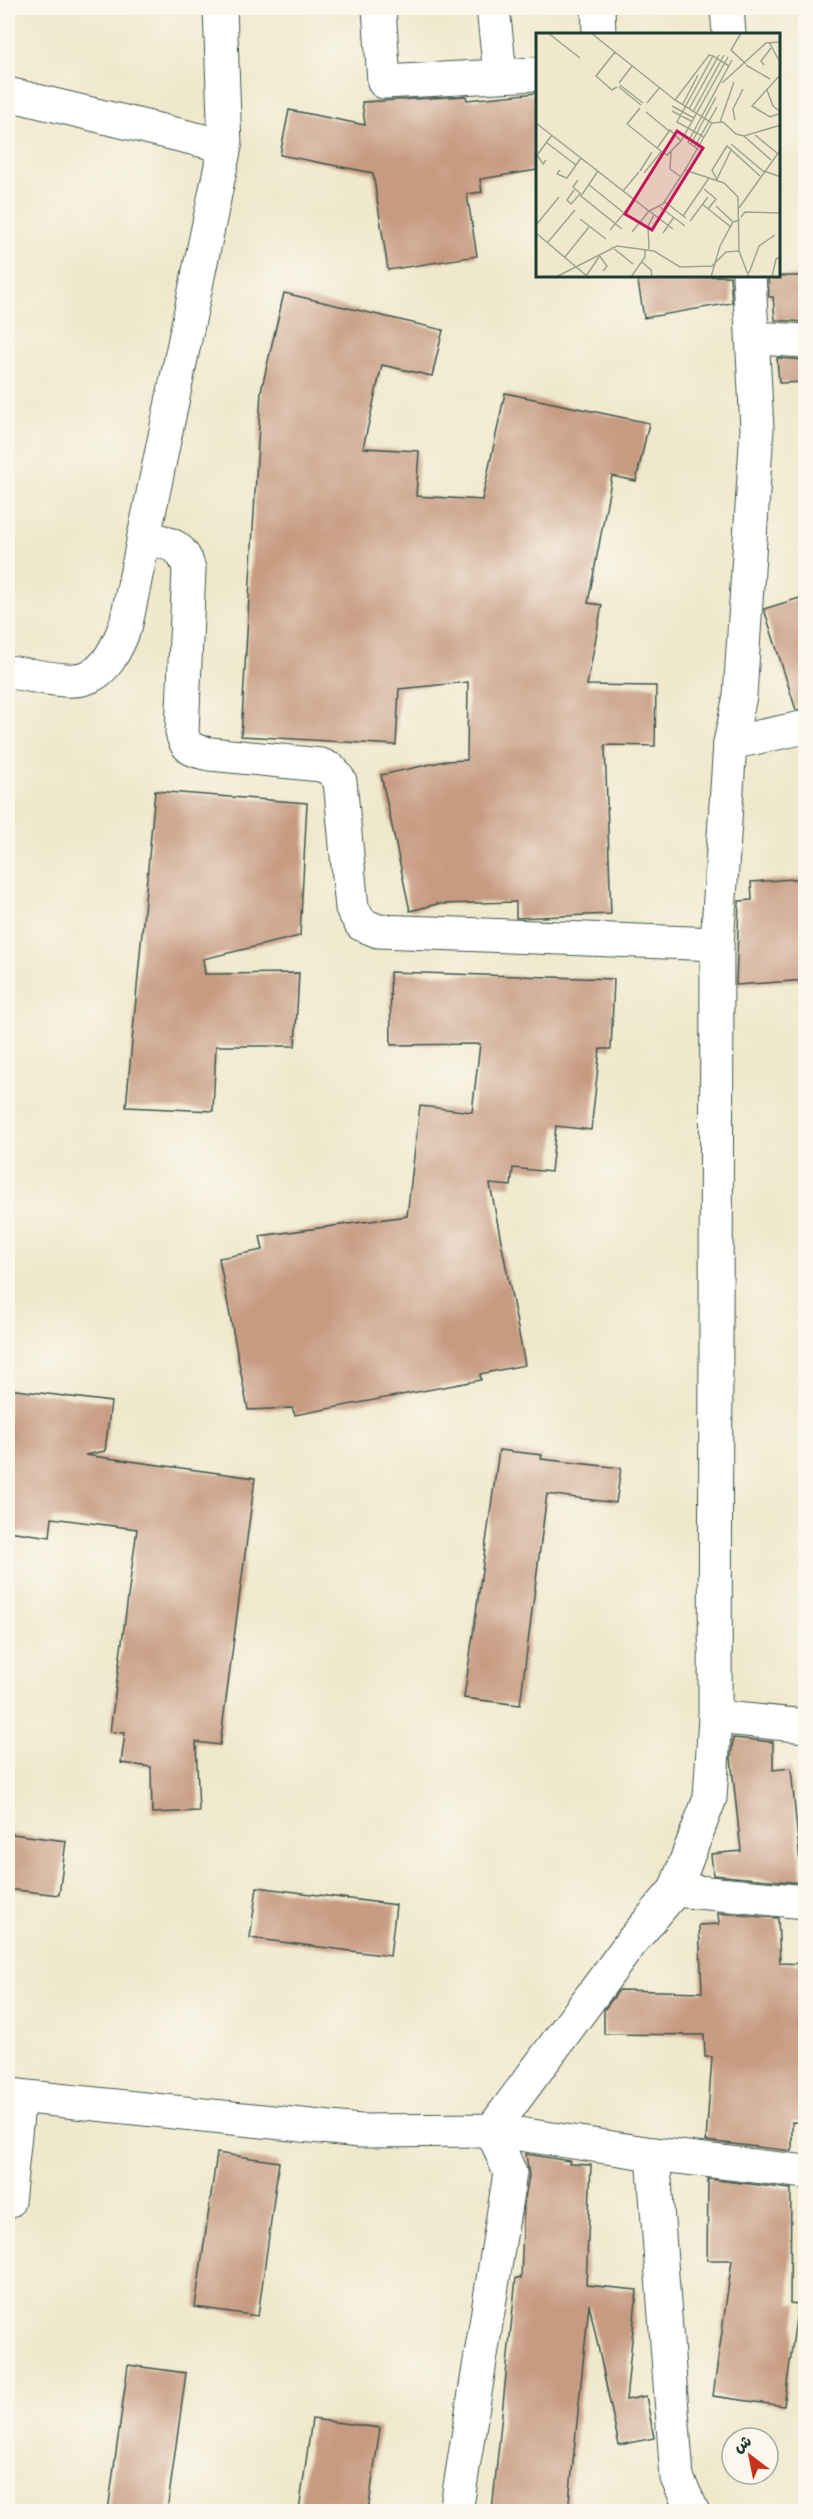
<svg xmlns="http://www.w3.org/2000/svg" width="813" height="2519" viewBox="0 0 813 2519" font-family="'Comic Neue','Playpen Sans Arabic',sans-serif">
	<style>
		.building { fill: #c79b82 }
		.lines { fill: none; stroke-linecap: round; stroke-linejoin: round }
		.minor-casing { stroke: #3e574b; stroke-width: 35 }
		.tertiary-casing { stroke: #3e574b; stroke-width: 35 }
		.minor { stroke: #fff; stroke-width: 33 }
		.tertiary { stroke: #fff; stroke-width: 33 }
		.inset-road { fill: none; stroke: #9ca48f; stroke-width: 1.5 }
		.view { fill: #c2185b; fill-opacity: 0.15; stroke: #c2185b; stroke-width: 3 }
		.inset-edge { fill: none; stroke: #1f3d34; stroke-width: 3 }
	</style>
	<rect width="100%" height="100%" fill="#fbf7ec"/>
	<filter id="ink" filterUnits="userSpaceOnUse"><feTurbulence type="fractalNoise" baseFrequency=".0167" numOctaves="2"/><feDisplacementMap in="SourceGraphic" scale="12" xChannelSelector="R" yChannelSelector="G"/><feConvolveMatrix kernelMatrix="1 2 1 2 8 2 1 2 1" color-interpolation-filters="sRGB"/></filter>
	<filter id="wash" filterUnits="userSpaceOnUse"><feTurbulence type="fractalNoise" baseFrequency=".008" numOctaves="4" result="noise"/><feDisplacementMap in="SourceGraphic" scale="24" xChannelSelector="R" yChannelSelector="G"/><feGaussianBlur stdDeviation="1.35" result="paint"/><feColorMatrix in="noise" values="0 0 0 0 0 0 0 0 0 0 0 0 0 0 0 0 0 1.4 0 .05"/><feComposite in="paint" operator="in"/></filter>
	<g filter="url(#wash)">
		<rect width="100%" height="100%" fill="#efe8cc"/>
		<g id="blocks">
			<!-- building -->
			<g class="building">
				<path d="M 537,93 L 537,170 L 480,179 L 482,192 L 467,194 L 477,256 L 388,270 L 373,173 L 280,155 L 289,110 L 365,125 L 362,102 L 466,96 L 467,100 Z"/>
				<path d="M 637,276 L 730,276 L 732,303 L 644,318 Z"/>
				<path d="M 768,276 L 806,276 L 806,322 L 775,320 L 773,297 L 769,297 Z"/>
				<path d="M 284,293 L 443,330 L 432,376 L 382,365 L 363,448 L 419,451 L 416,496 L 482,500 L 505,393 L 649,423 L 636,481 L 612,476 L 588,603 L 602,605 L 587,685 L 656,686 L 655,746 L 605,745 L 611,914 L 516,918 L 516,902 L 437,904 L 410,911 L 381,775 L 445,761 L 467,760 L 468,682 L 399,689 L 396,745 L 241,736 L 261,391 Z"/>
				<path d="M 777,358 L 806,360 L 806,382 L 779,383 Z"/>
				<path d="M 806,596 L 806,709 L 796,710 L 764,609 Z"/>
				<path d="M 155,791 L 307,803 L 300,936 L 203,959 L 205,974 L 299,973 L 295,1046 L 216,1046 L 213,1111 L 126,1107 Z"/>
				<path d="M 806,878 L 806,980 L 736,985 L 739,901 L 752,900 L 751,882 Z"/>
				<path d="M 390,972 L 614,979 L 611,1049 L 600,1049 L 591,1130 L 556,1126 L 551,1172 L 513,1168 L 511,1186 L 490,1184 L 525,1365 L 480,1374 L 481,1380 L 295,1415 L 292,1408 L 248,1410 L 219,1258 L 263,1250 L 260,1236 L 407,1216 L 420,1106 L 472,1112 L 480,1044 L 391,1045 Z"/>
				<path d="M 8,1389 L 111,1402 L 105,1451 L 85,1455 L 255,1478 L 220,1745 L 196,1742 L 199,1811 L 152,1813 L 151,1767 L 121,1763 L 125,1733 L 110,1732 L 137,1529 L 52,1518 L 50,1537 L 8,1531 Z"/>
				<path d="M 499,1450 L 542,1455 L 541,1459 L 621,1468 L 616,1503 L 547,1494 L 520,1705 L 464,1698 Z"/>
				<path d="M 733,1738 L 773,1742 L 773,1770 L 791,1768 L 802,1883 L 713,1875 L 711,1854 L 741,1851 L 731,1758 Z"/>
				<path d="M 12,1834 L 66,1841 L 59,1895 L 8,1889 Z"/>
				<path d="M 257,1887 L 396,1905 L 390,1956 L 250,1938 Z"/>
				<path d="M 718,1913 L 778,1918 L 780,1963 L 806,1964 L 804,2123 L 792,2122 L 792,2151 L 706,2141 L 712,2057 L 705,2057 L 704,2035 L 604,2034 L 604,2010 L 619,1990 L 702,1992 L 699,1925 L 719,1924 Z"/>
				<path d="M 217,2153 L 279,2162 L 258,2316 L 195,2307 Z"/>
				<path d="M 526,2154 L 570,2161 L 569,2164 L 591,2165 L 586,2285 L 637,2290 L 626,2400 L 646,2396 L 654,2438 L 619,2445 L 589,2304 L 568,2511 L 492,2511 L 516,2278 L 521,2279 L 524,2203 L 529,2176 Z"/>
				<path d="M 708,2179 L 791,2189 L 790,2303 L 798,2304 L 784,2406 L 713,2396 L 732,2260 L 707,2260 Z"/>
				<path d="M 128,2365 L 186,2373 L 167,2511 L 108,2511 Z"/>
				<path d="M 312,2419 L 380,2428 L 368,2511 L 299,2511 Z"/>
			</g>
		</g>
	</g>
	<g filter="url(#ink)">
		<use href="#blocks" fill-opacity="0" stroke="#3e574b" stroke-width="1.5"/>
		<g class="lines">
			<!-- minor casing -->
			<g class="minor-casing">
				<g id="minor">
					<path d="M 379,8 L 384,82 L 537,74"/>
					<path d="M 493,8 L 500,74"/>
					<path d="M 598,8 L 599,34"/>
					<path d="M 727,8 L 729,34"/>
					<path d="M 8,94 L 225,146"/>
					<path d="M 754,338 L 806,341"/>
					<path d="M 144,536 C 168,544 182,543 189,569 L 182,732 C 185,749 194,751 210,754 L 321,765 L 332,770 L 340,781 L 352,908 L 361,924 L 378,931 L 717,944"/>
					<path d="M 8,672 C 73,680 99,699 126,624 L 225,146 L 220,8"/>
					<path d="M 730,743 L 740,696 L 757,429 L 749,276"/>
					<path d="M 715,1717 L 806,1726"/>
					<path d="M 675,1890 L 806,1902"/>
					<path d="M 653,2154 L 677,2478 L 693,2512"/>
					<path d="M 8,2202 L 19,2096"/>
					<path d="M 456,2512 L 510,2173 L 492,2130 L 653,2154 L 806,2172"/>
				</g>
			</g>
			<!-- tertiary casing -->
			<g class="tertiary-casing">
				<path id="tertiary" d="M 8,2095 L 360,2131 L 492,2130 L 630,1944 L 675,1890 L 710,1798 L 715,1717 L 717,944 L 730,743 L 806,727"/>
			</g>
			<!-- minor -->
			<use href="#minor" class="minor"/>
			<!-- tertiary -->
			<use href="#tertiary" class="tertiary"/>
		</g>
	</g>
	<!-- overview -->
	<g transform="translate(536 33)">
		<rect width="244" height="244" fill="#efe8cc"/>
		<path class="inset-road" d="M 12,0 L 44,25M 55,0 L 139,67 L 176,90 L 187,89 L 200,101 L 208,103 L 245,92M 205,0 L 195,17 L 210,31M 233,9 L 245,31M 79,19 L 60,43 L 76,57 L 81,54M 210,32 L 234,46M 228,32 L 225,28 L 235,15M 245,41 L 216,73 L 234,84 L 245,80M 83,50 L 96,33M 186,50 L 230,10 L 245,9M 84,52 L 107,70M 83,54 L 105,72M 231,57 L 237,73 L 245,79M 139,67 L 173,22 L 177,23M 111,70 L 124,54M 147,71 L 162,42M 136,73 L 158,85M 104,75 L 91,91 L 121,115M 153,76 L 183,22M 136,78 L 157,89M 110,79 L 133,98M 157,79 L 188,22M 199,87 L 197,76 L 207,56M 184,89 L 198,49M 0,90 L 113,178 L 127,171 L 149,137 L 188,150 L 202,164 L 203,218M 219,102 L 241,120M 208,103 L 235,127M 168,104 L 141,89 L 177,23 L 193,33M 145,108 L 134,97 L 121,115 L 131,122 L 145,108 L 192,24M 11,110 L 40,132M 155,111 L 180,64M 195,111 L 228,139M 159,113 L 181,74M 163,117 L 152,109 L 196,27M 135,119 L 134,136 L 145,144M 10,127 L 7,131 L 1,122 L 16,102M 24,137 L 21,141 L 31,145 L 45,125M 149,137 L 176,90M 62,138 L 45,163 L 86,196M 104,138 L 116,119M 228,138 L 245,144M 108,140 L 125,119M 181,146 L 195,117M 42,147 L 37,154 L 45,161M 181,147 L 176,137 L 191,113 L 224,143M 52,151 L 88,180M 168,156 L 180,166 L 172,176M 38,157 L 31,167 L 35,171 L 44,161M 87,158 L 103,139M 129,169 L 150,185M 166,171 L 195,194M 180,173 L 197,189M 124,174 L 149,193M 203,175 L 245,116M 147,183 L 173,145M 205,184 L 209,179 L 245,180M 44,186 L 70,206M 154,188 L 172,164M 0,192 L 23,164M 74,197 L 99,167M 96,199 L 113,178 L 137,196M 0,200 L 52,244M 127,200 L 138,184M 12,209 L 39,177M 76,214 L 97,231M 113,216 L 112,193 L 118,182M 63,222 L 71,233 L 67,238M 29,224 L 53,194M 106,229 L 115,237 L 116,244M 213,240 L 223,213 L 239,202M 50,243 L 63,224M 20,244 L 81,213 L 118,218 L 144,234 L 176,233 L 190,219 L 203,218 L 213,244M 95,244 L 109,224 L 109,217M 175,244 L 184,213 L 197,189 L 204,187M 236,244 L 240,226 L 245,223"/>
		<path class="view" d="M 141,98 L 167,115 L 116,197 L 89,181 Z"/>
		<rect width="244" height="244" class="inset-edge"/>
	</g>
	<!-- margin -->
	<rect width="813" height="2519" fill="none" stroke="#fbf7ec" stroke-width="30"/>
	<!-- north arrow -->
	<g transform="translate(750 2456) rotate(328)"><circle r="28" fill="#fbf7ec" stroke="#a3ada2" stroke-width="1.5"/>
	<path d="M0-4.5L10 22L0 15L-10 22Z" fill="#c8321e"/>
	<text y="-9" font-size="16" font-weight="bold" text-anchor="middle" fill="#1f3d34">ش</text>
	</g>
</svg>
